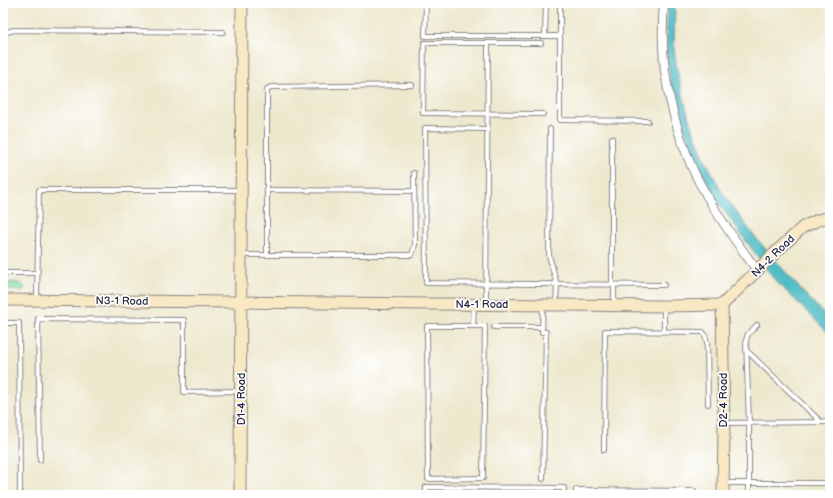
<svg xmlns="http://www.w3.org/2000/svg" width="833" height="498" viewBox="0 0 833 498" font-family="'Balsamiq Sans',sans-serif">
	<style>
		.green { fill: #80d99e; stroke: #517e6c }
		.water { fill: #4dbcc5; stroke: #386f80 }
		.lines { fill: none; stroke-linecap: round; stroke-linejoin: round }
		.lane-casing { stroke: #888584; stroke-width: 6 }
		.street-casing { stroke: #888584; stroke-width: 10 }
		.secondary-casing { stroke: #888584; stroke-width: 13 }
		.lane { stroke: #fff; stroke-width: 4 }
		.street { stroke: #fff; stroke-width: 8 }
		.secondary { stroke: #f8e8c3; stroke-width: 11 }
		.labels { text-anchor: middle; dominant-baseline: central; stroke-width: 3.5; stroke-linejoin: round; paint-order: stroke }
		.street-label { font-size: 11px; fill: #22223b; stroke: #fff }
	</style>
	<rect width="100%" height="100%" fill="#fff"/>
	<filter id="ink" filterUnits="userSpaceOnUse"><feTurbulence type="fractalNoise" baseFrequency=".025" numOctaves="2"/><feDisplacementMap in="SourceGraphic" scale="8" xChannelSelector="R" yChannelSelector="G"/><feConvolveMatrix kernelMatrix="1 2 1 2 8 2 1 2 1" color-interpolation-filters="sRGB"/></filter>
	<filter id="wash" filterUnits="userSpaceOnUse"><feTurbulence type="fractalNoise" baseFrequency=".012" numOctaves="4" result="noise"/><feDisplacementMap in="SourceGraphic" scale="16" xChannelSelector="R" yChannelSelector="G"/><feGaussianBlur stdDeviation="0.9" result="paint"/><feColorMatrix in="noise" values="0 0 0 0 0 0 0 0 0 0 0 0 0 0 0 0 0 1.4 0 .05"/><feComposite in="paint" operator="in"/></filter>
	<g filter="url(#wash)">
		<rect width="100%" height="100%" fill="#ede8ce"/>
		<!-- green -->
		<path class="green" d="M 3,282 C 11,283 20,281 25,287 L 24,290 L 3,290 Z"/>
		<!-- water -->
		<path class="water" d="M 668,3 L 675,3 L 674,49 L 677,70 L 689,119 L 704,158 L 722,192 L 751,232 L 801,290 L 830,320 L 830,335 L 773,278 L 717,201 L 700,170 L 683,124 L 671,86 L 666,51 Z"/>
	</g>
	<g filter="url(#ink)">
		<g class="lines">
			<!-- lane casing -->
			<g class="lane-casing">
				<g id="lane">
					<path d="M 426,3 L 425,36 L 560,36"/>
					<path d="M 560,3 L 560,120 L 648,121"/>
					<path d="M 3,36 L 7,32 L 14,30 L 223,32"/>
					<path d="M 545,36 L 546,3"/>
					<path d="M 541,43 L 424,43 L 423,113 L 543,114"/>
					<path d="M 487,129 L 425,128 L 426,283 L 664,285"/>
					<path d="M 550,129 L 549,255 L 557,285 L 556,304"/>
					<path d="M 268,190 L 414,191"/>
					<path d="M 267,254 L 267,89 L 271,87 L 412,85"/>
					<path d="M 242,255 L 412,255 L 415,245 L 414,173"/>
					<path d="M 3,273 L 37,273"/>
					<path d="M 612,285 L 612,138"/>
					<path d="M 614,285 L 614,305"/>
					<path d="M 37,299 L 39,190 L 241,190"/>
					<path d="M 486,304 L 488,43"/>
					<path d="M 543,305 L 542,332 L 546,332 L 543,479"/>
					<path d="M 3,323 L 19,323 L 20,495"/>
					<path d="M 473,326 L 485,326 L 483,478 L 428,479 L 427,326 L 473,326 L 474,305"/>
					<path d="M 494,327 L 542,327"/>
					<path d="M 664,331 L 664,308"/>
					<path d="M 746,350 L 821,422"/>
					<path d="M 724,423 L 830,422"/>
					<path d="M 604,450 L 605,331 L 703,332 L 705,335 L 707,342 L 708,404"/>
					<path d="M 40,460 L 38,319 L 184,320 L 184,392 L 240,391"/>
					<path d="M 725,483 L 830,483"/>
					<path d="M 426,495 L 426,487 L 564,488 L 564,495"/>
					<path d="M 576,495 L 576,490 L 694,491 L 694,495"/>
					<path d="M 749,495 L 749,423 L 746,340 L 748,334 L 757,325"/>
				</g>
			</g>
			<!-- street casing -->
			<g class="street-casing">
				<path id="street" d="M 664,3 C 660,52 665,89 680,136 C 685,150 690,165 697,178 C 714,211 735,241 757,270"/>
			</g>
			<!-- secondary casing -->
			<g class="secondary-casing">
				<g id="secondary">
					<path d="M 3,300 L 664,306 L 722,305"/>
					<path d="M 722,305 L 724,423 L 723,495"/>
					<path d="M 722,305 L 779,249 L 803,227 L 818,220 L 830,217"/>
					<path d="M 240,495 L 242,3"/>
				</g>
			</g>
			<!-- lane -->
			<use href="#lane" class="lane"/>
			<!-- street -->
			<use href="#street" class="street"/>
			<!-- secondary -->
			<use href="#secondary" class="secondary"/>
		</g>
	</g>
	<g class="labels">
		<!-- street labels -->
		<g class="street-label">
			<text transform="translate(773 256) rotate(-44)">N4-2 Road</text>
			<text transform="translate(122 301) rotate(1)">N3-1 Road</text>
			<text x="482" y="304">N4-1 Road</text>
			<text transform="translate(241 399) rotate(-90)">D1-4 Road</text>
			<text transform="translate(723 400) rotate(-90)">D2-4 Road</text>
		</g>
	</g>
	<!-- margin -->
	<rect width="833" height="498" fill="none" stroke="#fff" stroke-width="16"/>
</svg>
